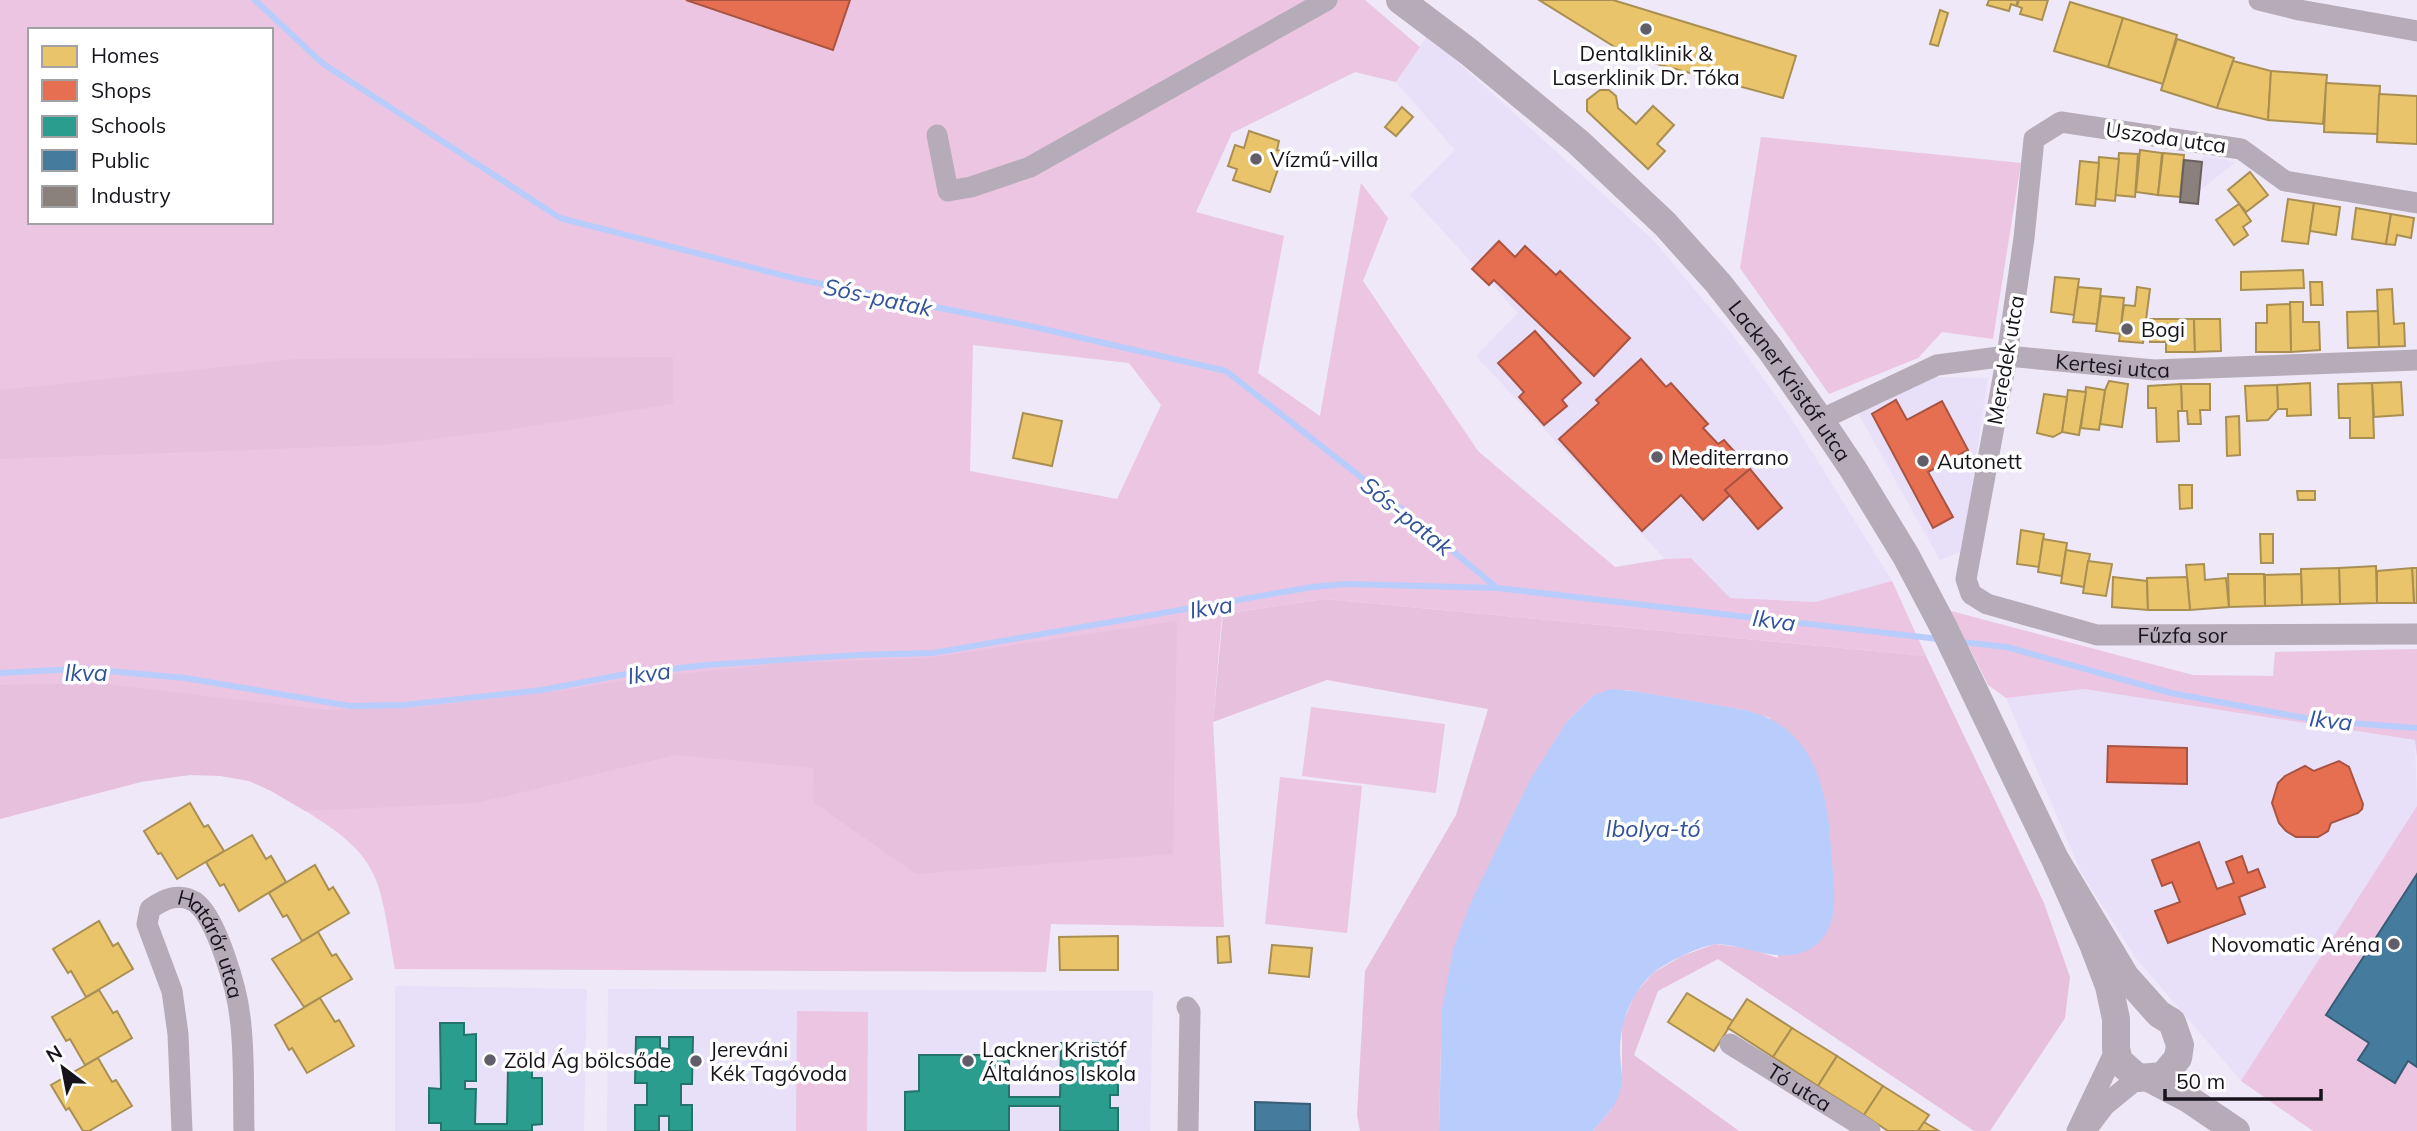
<svg xmlns="http://www.w3.org/2000/svg" width="2417" height="1131" viewBox="0 0 2417 1131" font-family="Mulish,sans-serif">
	<style>
		.built { fill: #e8dff9 }
		.green { fill: #ebc5e1; fill-rule: evenodd }
		.forest { fill: #e7c0dd }
		.water { fill: #b9cdfc }
		.homes { fill: #e9c46a; stroke: #aa8f53; stroke-width: 2 }
		.shops { fill: #e76f51; stroke: #a95341; stroke-width: 2 }
		.schools { fill: #2a9d8f; stroke: #24746c; stroke-width: 2; fill-rule: evenodd }
		.public { fill: #457b9d; stroke: #375c76; stroke-width: 2 }
		.industry { fill: #8a817c; stroke: #68605f; stroke-width: 2 }
		.lines { fill: none; stroke-linecap: round; stroke-linejoin: round }
		.stream { stroke: #b9cdfc; stroke-width: 6 }
		.minor { stroke: #b6acb9; stroke-width: 21 }
		.tertiary { stroke: #b6acb9; stroke-width: 28 }
		.poi-dot { fill: #625e69; stroke: #fff; stroke-width: 2.5 }
		.labels { text-anchor: middle; dominant-baseline: central; stroke-width: 7; stroke-linejoin: round; paint-order: stroke }
		.poi-label { font-size: 21px; fill: #17131c; stroke: #fff; text-anchor: start }
		.street-label { font-size: 21px; fill: #17131c; stroke: #fff }
		.water-label { font-size: 23px; font-style: italic; fill: #32529a; stroke: #fff }
	</style>
	<rect width="100%" height="100%" fill="#eee8f8"/>
	<!-- built -->
	<g class="built">
		<path d="M 1428,35 L 1653,240 L 1731,333 L 1789,415 L 1892,581 L 1815,602 L 1730,598 L 1691,558 L 1665,559 L 1476,356 L 1518,313 L 1410,195 L 1455,150 L 1396,82 Z"/>
		<path d="M 2203,156 L 2236,162 L 2200,190 L 2202,162 Z"/>
		<path d="M 1932,377 L 1988,378 L 1962,551 L 1940,560 L 1858,413 Z"/>
		<path d="M 2084,689 L 2415,740 L 2417,806 L 2241,1081 L 2136,958 L 2082,874 L 2006,698 Z"/>
		<path d="M 395,986 L 587,989 L 584,1131 L 395,1131 Z"/>
		<path d="M 608,989 L 1153,991 L 1150,1131 L 607,1131 Z"/>
	</g>
	<!-- green -->
	<g class="green">
		<path d="M 0,0 L 1365,0 L 1420,47 L 1396,82 L 1355,72 L 1232,133 L 1196,212 L 1284,236 L 1258,373 L 1320,416 L 1361,183 L 1388,218 L 1363,281 L 1478,451 L 1615,567 L 1665,559 L 1691,558 L 1730,598 L 1815,602 L 1892,581 L 1926,656 L 1325,599 L 1222,614 L 1213,722 L 1224,927 L 1051,924 L 1046,972 L 395,969 C 390,944 385,902 376,880 C 364,850 341,834 315,817 C 295,804 273,789 249,781 C 180,759 69,801 0,819 ZM 30,30 L 271,30 L 271,222 L 30,222 ZM 973,345 L 1129,363 L 1161,405 L 1117,499 L 970,471 Z"/>
		<path d="M 1761,137 L 2021,163 L 1993,339 L 1942,332 L 1918,358 L 1829,394 L 1740,268 Z"/>
		<path d="M 1951,611 L 2193,675 L 2273,676 L 2275,652 L 2417,649 L 2417,757 L 2415,740 L 2084,689 L 2006,698 L 1988,685 Z"/>
		<path d="M 1311,707 L 1445,724 L 1436,793 L 1302,776 Z"/>
		<path d="M 1280,777 L 1362,786 L 1347,933 L 1265,924 Z"/>
		<path d="M 2417,806 L 2417,1131 L 2313,1131 L 2241,1081 Z"/>
		<path d="M 797,1011 L 868,1012 L 867,1131 L 796,1131 Z"/>
	</g>
	<!-- forest -->
	<g class="forest">
		<path d="M 673,357 L 673,404 L 506,430 L 384,445 L 0,459 L 0,390 L 296,359 Z"/>
		<path d="M 1325,599 L 1926,656 L 2044,903 L 2070,977 L 2065,1018 L 1990,1131 L 1974,1131 L 1718,959 L 1658,991 L 1634,1055 L 1739,1131 L 1593,1131 L 1611,1110 L 1622,1072 L 1622,1025 L 1635,994 L 1653,973 L 1682,956 L 1715,944 L 1747,948 L 1778,958 L 1770,718 L 1744,710 L 1626,690 L 1593,696 L 1567,721 L 1441,1046 L 1439,1131 L 1360,1131 L 1357,1115 L 1365,971 L 1456,815 L 1488,709 L 1327,680 L 1213,722 L 1223,614 Z"/>
		<path d="M 1177,621 L 1173,854 L 916,874 L 813,802 L 814,768 L 675,755 L 477,803 L 305,811 L 271,791 L 249,781 L 220,776 L 189,775 L 141,782 L 0,819 L 0,685 L 98,683 L 326,710 L 420,707 L 559,691 L 630,679 L 782,663 L 927,658 Z"/>
	</g>
	<!-- water -->
	<path class="water" d="M 1610,689 C 1641,691 1672,698 1704,703 C 1725,707 1751,709 1770,719 C 1823,746 1829,809 1832,862 C 1834,887 1840,923 1819,942 C 1789,970 1752,946 1718,944 C 1703,944 1663,964 1652,974 C 1631,994 1620,1022 1620,1050 C 1620,1064 1624,1079 1620,1092 C 1615,1108 1603,1119 1593,1131 L 1439,1131 L 1442,1009 L 1453,950 L 1470,904 L 1530,780 L 1567,721 L 1593,696 Z"/>
	<!-- homes -->
	<g class="homes">
		<path d="M 1539,0 L 1613,0 L 1796,56 L 1783,98 L 1631,57 Z"/>
		<path d="M 1989,0 L 2018,0 L 2016,6 L 2011,4 L 2009,11 L 1987,5 Z"/>
		<path d="M 2019,0 L 2048,0 L 2042,20 L 2020,14 L 2022,8 L 2017,6 Z"/>
		<path d="M 2070,2 L 2123,18 L 2108,67 L 2054,51 Z"/>
		<path d="M 1940,10 L 1948,13 L 1938,46 L 1930,44 Z"/>
		<path d="M 2123,18 L 2177,35 L 2163,84 L 2108,67 Z"/>
		<path d="M 2177,39 L 2234,58 L 2217,108 L 2161,90 Z"/>
		<path d="M 2233,61 L 2271,71 L 2268,120 L 2217,108 Z"/>
		<path d="M 2271,71 L 2327,75 L 2323,124 L 2268,120 Z"/>
		<path d="M 2326,83 L 2380,86 L 2378,134 L 2324,132 Z"/>
		<path d="M 1600,90 L 1609,90 L 1616,96 L 1618,108 L 1636,124 L 1653,106 L 1674,125 L 1657,144 L 1665,151 L 1648,169 L 1587,111 L 1587,100 Z"/>
		<path d="M 2379,94 L 2417,96 L 2417,144 L 2377,142 Z"/>
		<path d="M 1402,107 L 1413,117 L 1396,136 L 1385,127 Z"/>
		<path d="M 1249,131 L 1279,141 L 1277,150 L 1284,152 L 1270,192 L 1233,180 L 1237,169 L 1228,166 L 1235,145 L 1244,148 Z"/>
		<path d="M 2140,150 L 2162,153 L 2158,195 L 2136,192 Z"/>
		<path d="M 2119,153 L 2138,154 L 2135,197 L 2115,195 Z"/>
		<path d="M 2163,153 L 2184,155 L 2180,197 L 2158,195 Z"/>
		<path d="M 2099,157 L 2119,159 L 2115,201 L 2096,199 Z"/>
		<path d="M 2080,161 L 2099,163 L 2095,206 L 2076,204 Z"/>
		<path d="M 2250,172 L 2268,195 L 2246,212 L 2228,190 Z"/>
		<path d="M 2288,199 L 2314,203 L 2308,244 L 2282,241 Z"/>
		<path d="M 2314,203 L 2340,207 L 2336,235 L 2310,231 Z"/>
		<path d="M 2239,204 L 2251,221 L 2243,227 L 2248,235 L 2234,245 L 2216,220 Z"/>
		<path d="M 2356,208 L 2391,214 L 2386,244 L 2352,239 Z"/>
		<path d="M 2391,214 L 2414,218 L 2411,238 L 2397,235 L 2395,245 L 2386,244 Z"/>
		<path d="M 2303,270 L 2304,288 L 2241,290 L 2241,272 Z"/>
		<path d="M 2055,277 L 2079,279 L 2074,315 L 2051,312 Z"/>
		<path d="M 2310,282 L 2322,282 L 2323,305 L 2311,305 Z"/>
		<path d="M 2078,287 L 2101,289 L 2097,324 L 2073,322 Z"/>
		<path d="M 2137,287 L 2150,289 L 2143,343 L 2119,341 L 2124,305 L 2135,306 Z"/>
		<path d="M 2392,289 L 2394,324 L 2404,323 L 2405,346 L 2379,347 L 2377,290 Z"/>
		<path d="M 2101,296 L 2124,298 L 2120,334 L 2096,331 Z"/>
		<path d="M 2290,302 L 2303,302 L 2303,322 L 2319,322 L 2320,350 L 2291,352 Z"/>
		<path d="M 2290,304 L 2291,352 L 2256,352 L 2256,323 L 2267,323 L 2267,305 Z"/>
		<path d="M 2378,311 L 2379,347 L 2348,348 L 2347,312 Z"/>
		<path d="M 2150,319 L 2194,319 L 2195,352 L 2166,352 L 2166,342 L 2150,342 Z"/>
		<path d="M 2194,319 L 2220,319 L 2221,351 L 2195,352 Z"/>
		<path d="M 2109,381 L 2128,384 L 2122,427 L 2100,424 L 2105,390 Z"/>
		<path d="M 2401,382 L 2403,415 L 2374,417 L 2372,383 Z"/>
		<path d="M 2310,383 L 2311,415 L 2287,416 L 2287,409 L 2278,409 L 2277,385 Z"/>
		<path d="M 2372,383 L 2374,438 L 2350,438 L 2350,418 L 2339,418 L 2338,384 Z"/>
		<path d="M 2181,384 L 2210,384 L 2210,410 L 2200,410 L 2201,424 L 2188,424 L 2187,411 L 2182,411 Z"/>
		<path d="M 2181,384 L 2182,411 L 2178,411 L 2179,441 L 2157,442 L 2156,408 L 2148,408 L 2148,386 Z"/>
		<path d="M 2277,385 L 2278,409 L 2268,420 L 2247,421 L 2245,386 Z"/>
		<path d="M 2086,387 L 2105,390 L 2099,430 L 2081,428 Z"/>
		<path d="M 2068,390 L 2086,392 L 2079,435 L 2062,432 Z"/>
		<path d="M 2044,394 L 2067,397 L 2062,432 L 2053,437 L 2037,433 Z"/>
		<path d="M 1023,413 L 1062,421 L 1052,466 L 1013,458 Z"/>
		<path d="M 2239,416 L 2240,455 L 2227,456 L 2226,417 Z"/>
		<path d="M 2179,485 L 2192,485 L 2192,508 L 2180,509 Z"/>
		<path d="M 2297,491 L 2315,491 L 2315,500 L 2298,500 Z"/>
		<path d="M 2021,530 L 2044,534 L 2039,567 L 2017,564 Z"/>
		<path d="M 2260,534 L 2273,534 L 2273,563 L 2261,563 Z"/>
		<path d="M 2043,539 L 2067,543 L 2062,576 L 2038,572 Z"/>
		<path d="M 2066,550 L 2090,554 L 2084,587 L 2061,583 Z"/>
		<path d="M 2088,561 L 2112,564 L 2106,596 L 2083,593 Z"/>
		<path d="M 2204,564 L 2205,580 L 2226,578 L 2229,607 L 2190,610 L 2186,565 Z"/>
		<path d="M 2376,566 L 2377,603 L 2340,604 L 2339,568 Z"/>
		<path d="M 2339,568 L 2340,604 L 2302,605 L 2301,569 Z"/>
		<path d="M 2412,568 L 2417,568 L 2417,603 L 2414,603 Z"/>
		<path d="M 2412,568 L 2414,603 L 2377,603 L 2377,571 Z"/>
		<path d="M 2228,574 L 2264,574 L 2265,606 L 2229,607 Z"/>
		<path d="M 2301,574 L 2302,605 L 2265,606 L 2265,575 Z"/>
		<path d="M 2113,577 L 2147,581 L 2148,610 L 2112,607 Z"/>
		<path d="M 2187,577 L 2190,610 L 2148,610 L 2147,578 Z"/>
		<path d="M 190,803 L 204,827 L 208,825 L 224,851 L 177,879 L 161,853 L 158,854 L 144,831 Z"/>
		<path d="M 252,835 L 266,859 L 271,856 L 286,882 L 239,911 L 224,884 L 220,886 L 206,862 Z"/>
		<path d="M 315,865 L 329,890 L 333,887 L 349,913 L 302,941 L 287,915 L 283,917 L 269,893 Z"/>
		<path d="M 99,921 L 113,946 L 118,943 L 133,969 L 86,997 L 71,971 L 68,973 L 53,949 Z"/>
		<path d="M 318,932 L 332,956 L 336,954 L 352,979 L 304,1007 L 272,959 Z"/>
		<path d="M 1118,936 L 1118,970 L 1060,970 L 1059,937 Z"/>
		<path d="M 1229,936 L 1231,962 L 1218,963 L 1217,937 Z"/>
		<path d="M 1272,945 L 1312,948 L 1309,977 L 1269,973 Z"/>
		<path d="M 99,990 L 113,1013 L 117,1011 L 132,1038 L 85,1065 L 70,1039 L 66,1041 L 52,1017 Z"/>
		<path d="M 1687,993 L 1733,1021 L 1714,1051 L 1668,1022 Z"/>
		<path d="M 320,998 L 335,1022 L 339,1020 L 354,1046 L 307,1073 L 292,1048 L 289,1050 L 275,1025 Z"/>
		<path d="M 1747,999 L 1792,1028 L 1773,1057 L 1728,1028 Z"/>
		<path d="M 1792,1028 L 1837,1056 L 1818,1086 L 1773,1057 Z"/>
		<path d="M 1837,1056 L 1883,1086 L 1864,1115 L 1818,1086 Z"/>
		<path d="M 98,1058 L 112,1082 L 116,1080 L 132,1106 L 89,1131 L 83,1131 L 69,1108 L 66,1110 L 51,1085 Z"/>
		<path d="M 1883,1086 L 1929,1115 L 1918,1131 L 1888,1131 L 1864,1115 Z"/>
		<path d="M 1924,1122 L 1939,1131 L 1918,1131 Z"/>
	</g>
	<!-- shops -->
	<g class="shops">
		<path d="M 686,0 L 850,0 L 833,50 Z"/>
		<path d="M 1499,241 L 1515,257 L 1525,246 L 1556,275 L 1560,271 L 1630,338 L 1594,376 L 1494,280 L 1489,285 L 1472,269 Z"/>
		<path d="M 1535,331 L 1581,383 L 1562,400 L 1567,406 L 1544,425 L 1519,397 L 1524,392 L 1498,363 Z"/>
		<path d="M 1641,359 L 1666,387 L 1671,383 L 1708,424 L 1703,428 L 1718,444 L 1724,440 L 1750,469 L 1725,490 L 1730,495 L 1703,520 L 1681,495 L 1642,531 L 1559,439 L 1599,403 L 1596,400 Z"/>
		<path d="M 1896,400 L 1907,420 L 1942,401 L 1968,450 L 1928,472 L 1953,517 L 1933,528 L 1872,414 Z"/>
		<path d="M 1750,469 L 1782,508 L 1758,529 L 1725,490 Z"/>
		<path d="M 2108,746 L 2187,748 L 2187,784 L 2107,782 Z"/>
		<path d="M 2339,761 L 2349,767 L 2363,804 L 2362,809 L 2358,813 L 2331,823 L 2328,831 L 2318,837 L 2296,837 L 2286,831 L 2279,823 L 2272,803 L 2278,783 L 2285,776 L 2305,766 L 2314,771 Z"/>
		<path d="M 2199,842 L 2217,889 L 2234,883 L 2226,862 L 2242,856 L 2248,873 L 2258,869 L 2265,887 L 2239,897 L 2245,914 L 2168,943 L 2155,911 L 2180,902 L 2172,882 L 2162,886 L 2152,860 Z"/>
	</g>
	<!-- schools -->
	<g class="schools">
		<path d="M 440,1023 L 464,1023 L 464,1035 L 476,1034 L 476,1081 L 465,1081 L 465,1089 L 476,1089 L 475,1124 L 507,1124 L 508,1066 L 532,1067 L 532,1078 L 542,1078 L 542,1124 L 532,1125 L 532,1131 L 441,1131 L 441,1123 L 429,1123 L 429,1088 L 441,1089 Z"/>
		<path d="M 636,1037 L 660,1037 L 660,1048 L 669,1049 L 669,1037 L 693,1037 L 692,1084 L 681,1084 L 681,1105 L 692,1105 L 692,1131 L 669,1131 L 669,1116 L 659,1116 L 659,1131 L 635,1131 L 635,1105 L 647,1105 L 647,1083 L 635,1083 ZM 659,1059 L 669,1059 L 669,1071 L 659,1071 Z"/>
		<path d="M 1061,1043 L 1118,1043 L 1118,1095 L 1110,1095 L 1110,1108 L 1118,1108 L 1118,1131 L 1060,1131 L 1060,1106 L 1009,1106 L 1009,1131 L 905,1131 L 905,1092 L 919,1091 L 919,1055 L 1009,1055 L 1009,1097 L 1060,1097 Z"/>
	</g>
	<!-- public -->
	<g class="public">
		<path d="M 2417,874 L 2417,1067 L 2408,1061 L 2395,1083 L 2358,1060 L 2369,1043 L 2326,1015 Z"/>
		<path d="M 1255,1102 L 1310,1104 L 1310,1131 L 1255,1131 Z"/>
	</g>
	<!-- industry -->
	<path class="industry" d="M 2184,160 L 2202,162 L 2198,204 L 2180,202 Z"/>
	<g class="lines">
		<!-- stream -->
		<g class="stream">
			<path d="M 255,0 L 322,63 L 560,218 L 797,279 L 1030,326 L 1226,371 L 1413,518 L 1496,587"/>
			<path d="M 1961,642 L 2007,647 L 2171,693 L 2321,721 L 2417,728"/>
			<path d="M 0,673 L 74,669 L 97,670 L 185,678 L 350,706 L 404,705 L 542,690 L 626,674 L 707,665 L 858,655 L 933,653 L 1312,587 L 1346,584 L 1497,588 L 1939,639"/>
		</g>
		<!-- minor -->
		<g class="minor">
			<path d="M 2259,0 L 2299,10 L 2417,31"/>
			<path d="M 937,135 L 948,191 L 971,187 L 1030,167 L 1327,0"/>
			<path id="s1" d="M 2417,203 L 2285,181 L 2241,149 L 2061,122 L 2034,139 L 2024,238 L 2007,356 L 1966,579 L 1971,594 L 1987,604 L 2097,635 L 2417,634"/>
			<path id="s2" d="M 1820,420 L 1937,365 L 2007,356 L 2154,370 L 2417,360"/>
			<path d="M 1187,1007 L 1190,1011 L 1188,1131"/>
			<path id="s3" d="M 1730,1044 L 1870,1131"/>
			<path d="M 2089,1126 L 2105,1105 L 2138,1078"/>
			<path id="s4" d="M 182,1131 L 178,1034 L 172,991 L 147,924 L 150,909 C 164,899 179,892 195,902 C 217,918 237,990 240,1017 C 245,1055 243,1093 244,1131"/>
			<path d="M 2077,1131 L 2116,1049"/>
		</g>
		<!-- tertiary -->
		<g class="tertiary">
			<path id="s5" d="M 1400,0 L 1469,52 L 1578,142 L 1665,224 L 1718,283 L 1770,349 L 1820,420 L 1853,469 L 1906,556 L 1944,628 L 2055,859 L 2093,944 L 2109,986 L 2116,1019 L 2116,1049 L 2119,1061 L 2138,1078 L 2163,1076 L 2178,1058 L 2180,1045 L 2172,1022 L 2159,1014 L 2125,976 L 2055,859"/>
			<path d="M 2149,1078 L 2187,1098 L 2236,1131"/>
		</g>
	</g>
	<!-- markers -->
	<g class="poi-dot">
		<circle cx="1646" cy="29" r="7"/>
		<circle cx="1256" cy="159" r="7"/>
		<circle cx="2127" cy="329" r="7"/>
		<circle cx="1657" cy="457" r="7"/>
		<circle cx="1923" cy="461" r="7"/>
		<circle cx="2394" cy="944" r="7"/>
		<circle cx="490" cy="1060" r="7"/>
		<circle cx="696" cy="1061" r="7"/>
		<circle cx="968" cy="1061" r="7"/>
	</g>
	<g class="labels">
		<!-- poi labels -->
		<g class="poi-label">
			<text x="1646" y="53" text-anchor="middle">Dentalklinik &amp;<tspan x="1646" dy="24">Laserklinik Dr. Tóka</tspan></text>
			<text x="1270" y="159">Vízmű-villa</text>
			<text x="2141" y="329">Bogi</text>
			<text x="1671" y="457">Mediterrano</text>
			<text x="1937" y="461">Autonett</text>
			<text x="2380" y="944" text-anchor="end">Novomatic Aréna</text>
			<text x="710" y="1049">Jereváni<tspan x="710" dy="24">Kék Tagóvoda</tspan></text>
			<text x="982" y="1049">Lackner Kristóf<tspan x="982" dy="24">Általános Iskola</tspan></text>
			<text x="504" y="1060">Zöld Ág bölcsőde</text>
		</g>
		<!-- street labels -->
		<g class="street-label">
			<text transform="translate(2166 137) rotate(8)">Uszoda utca</text>
			<text transform="translate(2005 360) rotate(-80)">Meredek utca</text>
			<text stroke="none"><textPath href="#s2" startOffset="306">Kertesi utca</textPath></text>
			<text stroke="none"><textPath href="#s5" startOffset="548">Lackner Kristóf utca</textPath></text>
			<text stroke="none"><textPath href="#s1" startOffset="1082">Fűzfa sor</textPath></text>
			<text stroke="none"><textPath href="#s4" startOffset="320">Határőr utca</textPath></text>
			<text stroke="none"><textPath href="#s3" startOffset="82">Tó utca</textPath></text>
		</g>
		<!-- water labels -->
		<g class="water-label">
			<text transform="translate(878 297) rotate(12)">Sós-patak</text>
			<text transform="translate(1407 516) rotate(39)">Sós-patak</text>
			<text transform="translate(1211 607) rotate(-9)">Ikva</text>
			<text transform="translate(1774 620) rotate(7)">Ikva</text>
			<text x="86" y="672">Ikva</text>
			<text transform="translate(649 673) rotate(-8)">Ikva</text>
			<text transform="translate(2331 720) rotate(6)">Ikva</text>
			<text x="1653" y="828">Ibolya-tó</text>
		</g>
	</g>
	<!-- legend -->
	<rect x="28" y="28" width="245" height="196" fill="#ffffff" stroke="#a2a1a4" stroke-width="2"/>
	<rect x="42" y="46" width="35" height="21" fill="#e9c46a" stroke="#a2a1a4" stroke-width="2"/>
	<text x="91" y="63" font-size="21" fill="#17131c">Homes</text>
	<rect x="42" y="80" width="35" height="21" fill="#e76f51" stroke="#a2a1a4" stroke-width="2"/>
	<text x="91" y="98" font-size="21" fill="#17131c">Shops</text>
	<rect x="42" y="116" width="35" height="21" fill="#2a9d8f" stroke="#a2a1a4" stroke-width="2"/>
	<text x="91" y="133" font-size="21" fill="#17131c">Schools</text>
	<rect x="42" y="150" width="35" height="21" fill="#457b9d" stroke="#a2a1a4" stroke-width="2"/>
	<text x="91" y="168" font-size="21" fill="#17131c">Public</text>
	<rect x="42" y="186" width="35" height="21" fill="#8a817c" stroke="#a2a1a4" stroke-width="2"/>
	<text x="91" y="203" font-size="21" fill="#17131c">Industry</text>
	<!-- north arrow -->
	<g transform="translate(63 1068) rotate(328)" stroke="#ffffff" stroke-width="5" paint-order="stroke">
	<path d="M0-5L12 26L0 18L-12 26Z" fill="#17131c"/>
	<text y="-10" font-size="19" font-weight="bold" text-anchor="middle" fill="#17131c">N</text>
	</g>
	<!-- scale -->
	<path d="M2165 1089v10h156v-10" fill="none" stroke="#17131c" stroke-width="3.5"/>
	<text x="2176" y="1089" font-size="21" fill="#17131c" stroke="#ffffff" stroke-width="5" paint-order="stroke">50 m</text>
</svg>
